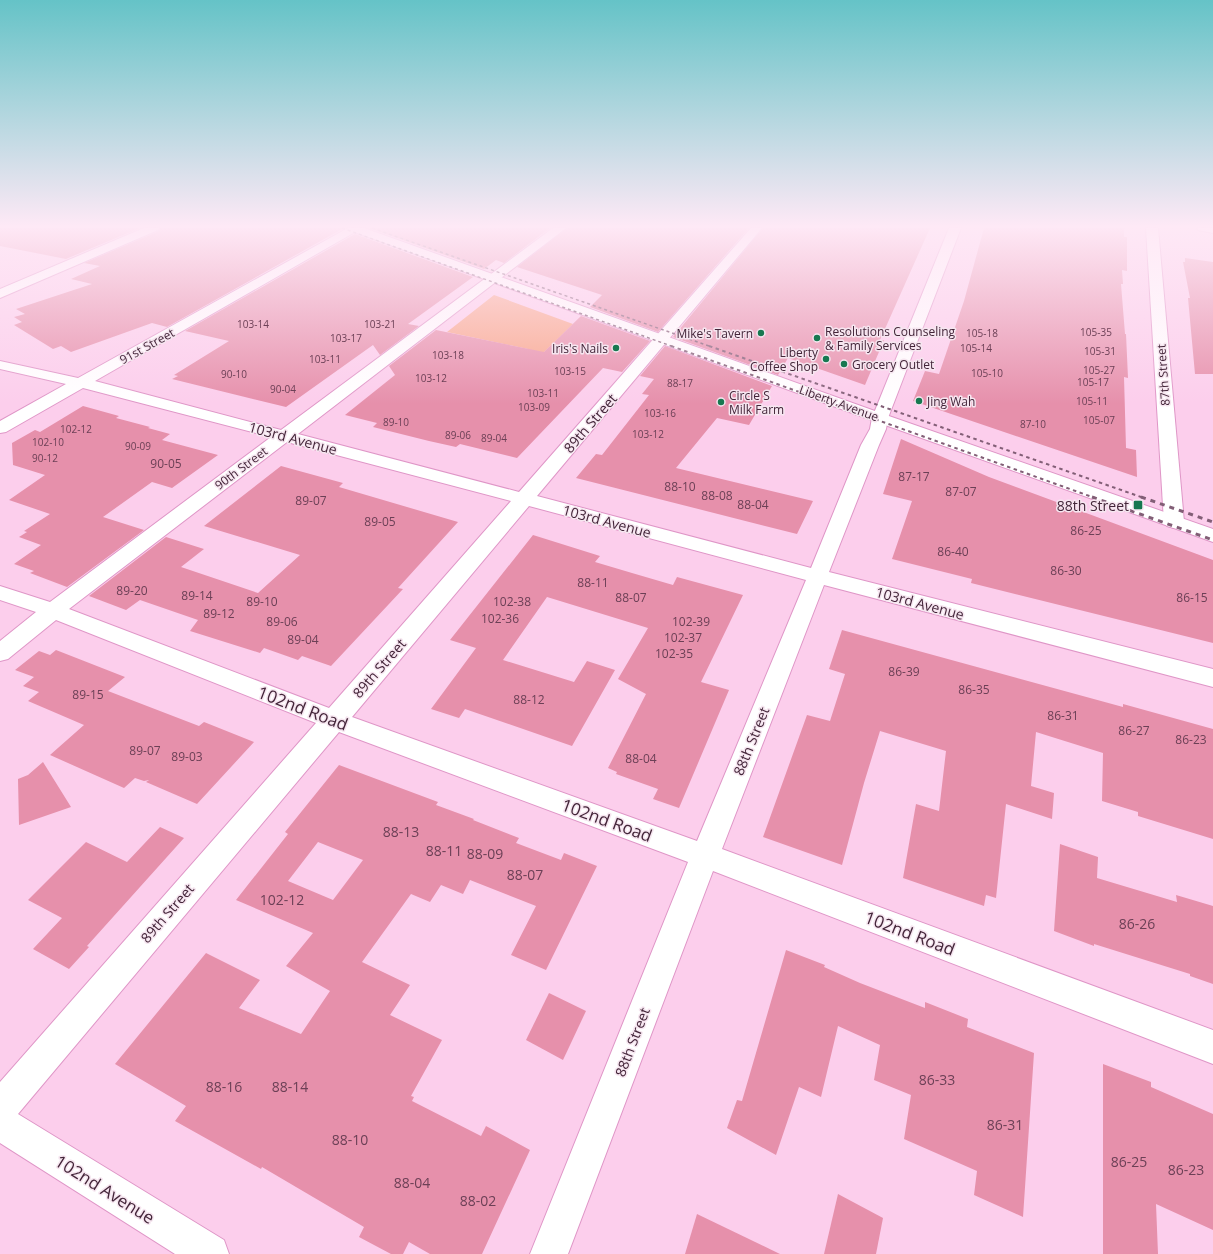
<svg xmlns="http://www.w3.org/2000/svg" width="1213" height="1254" viewBox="0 0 1213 1254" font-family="'Open Sans',sans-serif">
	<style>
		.green { fill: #f8a68b }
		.building { fill: #e690ab; fill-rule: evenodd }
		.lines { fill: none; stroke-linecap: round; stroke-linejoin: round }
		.minor-casing { stroke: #df96c7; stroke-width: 2 }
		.tertiary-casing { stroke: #df96c7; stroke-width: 2 }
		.minor { fill: #fff; fill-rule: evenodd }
		.tertiary { fill: #fff; fill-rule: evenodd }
		.rail-far2 { stroke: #825e76; stroke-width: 1.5; stroke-dasharray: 3 3; stroke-linecap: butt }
		.rail-far1 { stroke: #825e76; stroke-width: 2; stroke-dasharray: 3.5 3.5; stroke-linecap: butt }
		.rail { stroke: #825e76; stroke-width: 3; stroke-dasharray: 5 5; stroke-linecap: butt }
		.poi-dot { fill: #177850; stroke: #f6e6f0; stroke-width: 1.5 }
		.labels { text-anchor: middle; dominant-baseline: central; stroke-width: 3; stroke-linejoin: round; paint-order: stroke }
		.far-number-label { font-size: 10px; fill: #6c4056 }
		.far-poi-label { font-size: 12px; fill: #432539; stroke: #f6e6f0; text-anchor: start }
		.far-street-label { font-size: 12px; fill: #432539; stroke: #f6e6f0 }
		.number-label { font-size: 12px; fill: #6c4056 }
		.street-label { font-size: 14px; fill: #432539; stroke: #f6e6f0 }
		.poi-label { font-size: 14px; fill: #432539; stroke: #f6e6f0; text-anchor: end }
		.near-number-label { font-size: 14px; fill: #6c4056 }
		.near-street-label { font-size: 17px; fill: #432539; stroke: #f6e6f0 }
	</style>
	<rect width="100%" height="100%" fill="#fcceec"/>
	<!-- green -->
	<path class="green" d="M 494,295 L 573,324 L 537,359 L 528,349 L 447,332 Z"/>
	<!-- building -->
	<g class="building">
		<path d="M 0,228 L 140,228 L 66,259 L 0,246 Z"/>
		<path d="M 160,228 L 344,228 L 167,327 L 152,323 L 71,352 L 61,346 L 53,349 L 14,325 L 22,322 L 14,317 L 25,314 L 16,309 L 92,284 L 71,279 L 100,266 L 84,263 L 159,231 Z"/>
		<path d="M 369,228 L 550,228 L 504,263 L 496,260 L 484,269 Z"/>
		<path d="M 567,228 L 749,228 L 658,332 L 590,307 L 602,295 L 517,267 Z"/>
		<path d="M 763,228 L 930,228 L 880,340 L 884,340 L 865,385 L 788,358 L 778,375 L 673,337 Z"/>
		<path d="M 984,228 L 1124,228 L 1124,237 L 1127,237 L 1127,271 L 1122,270 L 1123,284 L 1121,284 L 1125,334 L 1126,334 L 1128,378 L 1124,377 L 1126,448 L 1136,450 L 1137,477 L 913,401 L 925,371 L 939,374 L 964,301 Z"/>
		<path d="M 355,234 L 473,277 L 408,324 L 419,326 L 380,355 L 373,345 L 286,407 L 172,379 L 178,376 L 174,375 L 229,341 L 185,331 Z"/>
		<path d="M 1185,258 L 1213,262 L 1213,374 L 1195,374 L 1188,298 L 1190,298 L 1183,262 L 1185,262 Z"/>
		<path d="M 581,316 L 650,341 L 622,372 L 603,368 L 517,458 L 460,444 L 456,447 L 429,441 L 373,427 L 377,423 L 345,415 L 395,375 L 389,366 L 436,330 L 544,352 Z"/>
		<path d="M 665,346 L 772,386 L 749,425 L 717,418 L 676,468 L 813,501 L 797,534 L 576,478 L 596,454 L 602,455 L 649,395 L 642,394 L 654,379 L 640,376 Z"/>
		<path d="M 83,406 L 119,416 L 116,418 L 150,427 L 148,428 L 170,434 L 162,440 L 218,455 L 172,488 L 152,482 L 103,517 L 144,530 L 67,587 L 30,573 L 34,571 L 14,564 L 41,545 L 19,537 L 27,532 L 24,531 L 50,514 L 9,500 L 45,475 L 13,465 L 12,443 L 35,430 L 40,432 Z"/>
		<path d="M 901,439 L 989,477 L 1213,560 L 1213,643 L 971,583 L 972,579 L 892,559 L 912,501 L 883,494 Z"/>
		<path d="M 281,466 L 343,483 L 339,487 L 458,522 L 398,588 L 403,589 L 331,666 L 302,656 L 298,660 L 264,648 L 260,653 L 190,631 L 198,620 L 140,600 L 126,610 L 89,596 L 166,537 L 204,549 L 181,567 L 258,593 L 300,555 L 204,526 Z"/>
		<path d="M 533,535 L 600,556 L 595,562 L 632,573 L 673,585 L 677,577 L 743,595 L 701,682 L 729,690 L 679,808 L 653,799 L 658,789 L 616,774 L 617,772 L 608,768 L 646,694 L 618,679 L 648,628 L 547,597 L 503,660 L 574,682 L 587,661 L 615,670 L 572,746 L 465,709 L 459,718 L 431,709 L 476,648 L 450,640 Z"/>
		<path d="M 842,630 L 1123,707 L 1123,704 L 1213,729 L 1213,839 L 1138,816 L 1138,812 L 1102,801 L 1103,753 L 1036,732 L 1031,786 L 1054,793 L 1052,819 L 1006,804 L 996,898 L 986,895 L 984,906 L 903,878 L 916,804 L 939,811 L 946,751 L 880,731 L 864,783 L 842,865 L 763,837 L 807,715 L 830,721 L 845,674 L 829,669 Z"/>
		<path d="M 56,650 L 125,677 L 108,691 L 199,726 L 204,722 L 254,742 L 197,804 L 146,782 L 149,780 L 144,781 L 135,778 L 124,788 L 50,755 L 84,725 L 28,701 L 39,692 L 23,686 L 34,677 L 15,670 L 39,651 L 50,655 Z"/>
		<path d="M 43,762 L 71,807 L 19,825 L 18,779 L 28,775 Z"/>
		<path d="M 339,765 L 438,802 L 436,805 L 474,819 L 473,820 L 519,838 L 516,843 L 561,860 L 564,853 L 597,866 L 546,970 L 511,955 L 536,906 L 470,880 L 463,894 L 441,885 L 430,902 L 411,894 L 362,962 L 410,985 L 390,1015 L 442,1040 L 411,1096 L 414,1097 L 412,1101 L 481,1136 L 486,1126 L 530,1150 L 482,1254 L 430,1254 L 409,1242 L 403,1254 L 391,1254 L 359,1237 L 364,1227 L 262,1167 L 261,1169 L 175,1121 L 186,1106 L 115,1064 L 206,953 L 260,980 L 239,1008 L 301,1034 L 330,991 L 286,966 L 313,933 L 236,900 L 288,834 L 285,832 ZM 318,842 L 363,860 L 333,900 L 288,881 Z"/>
		<path d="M 160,827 L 184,838 L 87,946 L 89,947 L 69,969 L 33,949 L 62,918 L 28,900 L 86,842 L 127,862 Z"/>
		<path d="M 1060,844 L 1098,857 L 1097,878 L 1177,902 L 1176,895 L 1213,906 L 1213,984 L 1190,976 L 1190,974 L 1094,944 L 1094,946 L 1054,931 Z"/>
		<path d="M 786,950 L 825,965 L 824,967 L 860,983 L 925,1008 L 925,1002 L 968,1019 L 967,1027 L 1034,1053 L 1023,1217 L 974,1195 L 977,1171 L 904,1139 L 911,1095 L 874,1080 L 880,1045 L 838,1026 L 821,1097 L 799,1087 L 776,1155 L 727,1128 L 737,1100 L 742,1101 Z"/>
		<path d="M 549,993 L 586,1011 L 563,1060 L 526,1040 Z"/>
		<path d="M 1103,1064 L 1151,1082 L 1151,1087 L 1213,1114 L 1213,1230 L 1156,1204 L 1158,1254 L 1103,1254 Z"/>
		<path d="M 838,1194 L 883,1218 L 876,1254 L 824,1254 Z"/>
		<path d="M 697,1214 L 780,1254 L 685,1254 Z"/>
	</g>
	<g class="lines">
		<!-- minor casing -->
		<g class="minor-casing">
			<g id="minor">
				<path d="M 144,228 L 159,228 L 158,230 L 0,298 L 0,289 Z"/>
				<path d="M 348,228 L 362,228 L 95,381 L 281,430 L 553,228 L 566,228 L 298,434 L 519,492 L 751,228 L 762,228 L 537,496 L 811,568 L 861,445 L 870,429 L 872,418 L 949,228 L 961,228 L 888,418 L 886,429 L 879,445 L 829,572 L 1213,669 L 1213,687 L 824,585 L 722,849 L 1213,1030 L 1213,1064 L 713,871 L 568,1254 L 530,1254 L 688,862 L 339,732 L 18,1114 L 224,1240 L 229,1254 L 175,1254 L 0,1143 L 0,1082 L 316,723 L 56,620 L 8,659 L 0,661 L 0,641 L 36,612 L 0,600 L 0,586 L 50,602 L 271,437 L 83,388 L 6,432 L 0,433 L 0,421 L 66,384 L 0,369 L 0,361 L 78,378 ZM 287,442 L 511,501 L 329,708 L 69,609 ZM 529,506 L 806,580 L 697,841 L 352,717 Z"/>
				<path d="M 1146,228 L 1158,228 L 1184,522 L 1181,526 L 1174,528 L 1167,526 L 1164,522 Z"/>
				<path d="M 1197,228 L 1213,228 L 1213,233 L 1198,230 Z"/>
			</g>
		</g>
		<!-- tertiary casing -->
		<g class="tertiary-casing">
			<path id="tertiary" d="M 348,228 L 364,228 L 886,415 L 1213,529 L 1213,542 L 874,421 L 349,230 Z"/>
		</g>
		<!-- minor -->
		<use href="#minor" class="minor"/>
		<!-- tertiary -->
		<use href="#tertiary" class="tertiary"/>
		<!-- rail-far2 -->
		<g class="rail-far2">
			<path d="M 342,228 L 674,347"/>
			<path d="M 372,228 L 712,347"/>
		</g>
		<!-- rail-far1 -->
		<g class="rail-far1">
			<path d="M 671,346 L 1095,498"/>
			<path d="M 709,346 L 1144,498"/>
		</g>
		<!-- rail -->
		<g class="rail">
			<path d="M 1092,497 L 1213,540"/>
			<path d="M 1141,497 L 1213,522"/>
		</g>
	</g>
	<!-- sky -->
	<linearGradient id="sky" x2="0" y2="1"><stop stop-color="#65c3c7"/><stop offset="0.56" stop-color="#fee9f6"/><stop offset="1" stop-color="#fee9f6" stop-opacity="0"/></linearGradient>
	<rect width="1213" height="404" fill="url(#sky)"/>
	<!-- markers -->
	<g class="poi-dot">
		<circle cx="761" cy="333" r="4"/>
		<circle cx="817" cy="338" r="4"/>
		<circle cx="616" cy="348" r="4"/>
		<circle cx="826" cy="359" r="4"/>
		<circle cx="844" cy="364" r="4"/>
		<circle cx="919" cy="401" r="4"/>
		<circle cx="721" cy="402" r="4"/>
		<rect x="1133" y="500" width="10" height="10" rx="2"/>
	</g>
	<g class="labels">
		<!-- far-number labels -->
		<g class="far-number-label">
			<text x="253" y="324">103-14</text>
			<text x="380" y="324">103-21</text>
			<text x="1096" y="332">105-35</text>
			<text x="982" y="333">105-18</text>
			<text x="346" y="338">103-17</text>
			<text x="976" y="348">105-14</text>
			<text x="1100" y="351">105-31</text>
			<text x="448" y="355">103-18</text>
			<text x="325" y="359">103-11</text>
			<text x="1099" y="370">105-27</text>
			<text x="570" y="371">103-15</text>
			<text x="987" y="373">105-10</text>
			<text x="234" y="374">90-10</text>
			<text x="431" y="378">103-12</text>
			<text x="1093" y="382">105-17</text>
			<text x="680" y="383">88-17</text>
			<text x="283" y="389">90-04</text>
			<text x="543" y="393">103-11</text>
			<text x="1092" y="401">105-11</text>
			<text x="534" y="407">103-09</text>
			<text x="660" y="413">103-16</text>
			<text x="1099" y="420">105-07</text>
			<text x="396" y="422">89-10</text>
			<text x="1033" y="424">87-10</text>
			<text x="76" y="429">102-12</text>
			<text x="648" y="434">103-12</text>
			<text x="458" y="435">89-06</text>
			<text x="494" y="438">89-04</text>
			<text x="48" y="442">102-10</text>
			<text x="138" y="446">90-09</text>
			<text x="45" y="458">90-12</text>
		</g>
		<!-- far-poi labels -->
		<g class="far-poi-label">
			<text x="825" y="331">Resolutions Counseling<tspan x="825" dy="14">&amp; Family Services</tspan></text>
			<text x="753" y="333" text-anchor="end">Mike's Tavern</text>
			<text x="608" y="348" text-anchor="end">Iris's Nails</text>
			<text x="818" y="352" text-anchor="end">Liberty<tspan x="818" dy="14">Coffee Shop</tspan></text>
			<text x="852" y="364">Grocery Outlet</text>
			<text x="729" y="395">Circle S<tspan x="729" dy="14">Milk Farm</tspan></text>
			<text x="927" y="401">Jing Wah</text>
		</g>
		<!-- far-street labels -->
		<g class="far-street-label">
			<text transform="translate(147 346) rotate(-29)">91st Street</text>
			<text transform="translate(1163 375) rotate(-94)">87th Street</text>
			<text transform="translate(839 403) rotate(20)">Liberty Avenue</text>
			<text transform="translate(241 468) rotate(-37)">90th Street</text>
		</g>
		<!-- number labels -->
		<g class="number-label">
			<text x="166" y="463">90-05</text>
			<text x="914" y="476">87-17</text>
			<text x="680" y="486">88-10</text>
			<text x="961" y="491">87-07</text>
			<text x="717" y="495">88-08</text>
			<text x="311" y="500">89-07</text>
			<text x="753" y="504">88-04</text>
			<text x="380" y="521">89-05</text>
			<text x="1086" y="530">86-25</text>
			<text x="953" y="551">86-40</text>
			<text x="1066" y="570">86-30</text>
			<text x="593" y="582">88-11</text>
			<text x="132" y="590">89-20</text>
			<text x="197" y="595">89-14</text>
			<text x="631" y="597">88-07</text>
			<text x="1192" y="597">86-15</text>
			<text x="262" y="601">89-10</text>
			<text x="512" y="601">102-38</text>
			<text x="219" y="613">89-12</text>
			<text x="500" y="618">102-36</text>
			<text x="282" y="621">89-06</text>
			<text x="691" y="621">102-39</text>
			<text x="683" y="637">102-37</text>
			<text x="303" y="639">89-04</text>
			<text x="674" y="653">102-35</text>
			<text x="904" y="671">86-39</text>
			<text x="974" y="689">86-35</text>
			<text x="88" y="694">89-15</text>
			<text x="529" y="699">88-12</text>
			<text x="1063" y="715">86-31</text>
			<text x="1134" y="730">86-27</text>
			<text x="1191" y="739">86-23</text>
			<text x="145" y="750">89-07</text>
			<text x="187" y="756">89-03</text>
			<text x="641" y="758">88-04</text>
		</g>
		<!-- street labels -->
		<g class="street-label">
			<text transform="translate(590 423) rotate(-49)">89th Street</text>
			<text transform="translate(293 438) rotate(15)">103rd Avenue</text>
			<text transform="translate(607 521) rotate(15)">103rd Avenue</text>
			<text transform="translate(920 603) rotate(15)">103rd Avenue</text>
			<text transform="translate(379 668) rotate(-49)">89th Street</text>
			<text transform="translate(751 741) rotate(-68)">88th Street</text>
			<text transform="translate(167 913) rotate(-49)">89th Street</text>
			<text transform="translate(632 1042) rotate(-69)">88th Street</text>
		</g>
		<!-- poi labels -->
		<g class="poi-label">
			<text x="1129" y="505">88th Street</text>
		</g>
		<!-- near-number labels -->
		<g class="near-number-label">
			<text x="401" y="831">88-13</text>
			<text x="444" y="850">88-11</text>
			<text x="485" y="853">88-09</text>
			<text x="525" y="874">88-07</text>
			<text x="282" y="899">102-12</text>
			<text x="1137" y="923">86-26</text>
			<text x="937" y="1079">86-33</text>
			<text x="224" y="1086">88-16</text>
			<text x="290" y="1086">88-14</text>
			<text x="1005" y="1124">86-31</text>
			<text x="350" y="1139">88-10</text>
			<text x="1129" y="1161">86-25</text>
			<text x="1186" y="1169">86-23</text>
			<text x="412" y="1182">88-04</text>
			<text x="478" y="1200">88-02</text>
		</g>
		<!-- near-street labels -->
		<g class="near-street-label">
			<text transform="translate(303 708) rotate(21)">102nd Road</text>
			<text transform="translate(607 820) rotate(20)">102nd Road</text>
			<text transform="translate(910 933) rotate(21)">102nd Road</text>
			<text transform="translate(105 1189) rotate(32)">102nd Avenue</text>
		</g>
	</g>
</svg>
